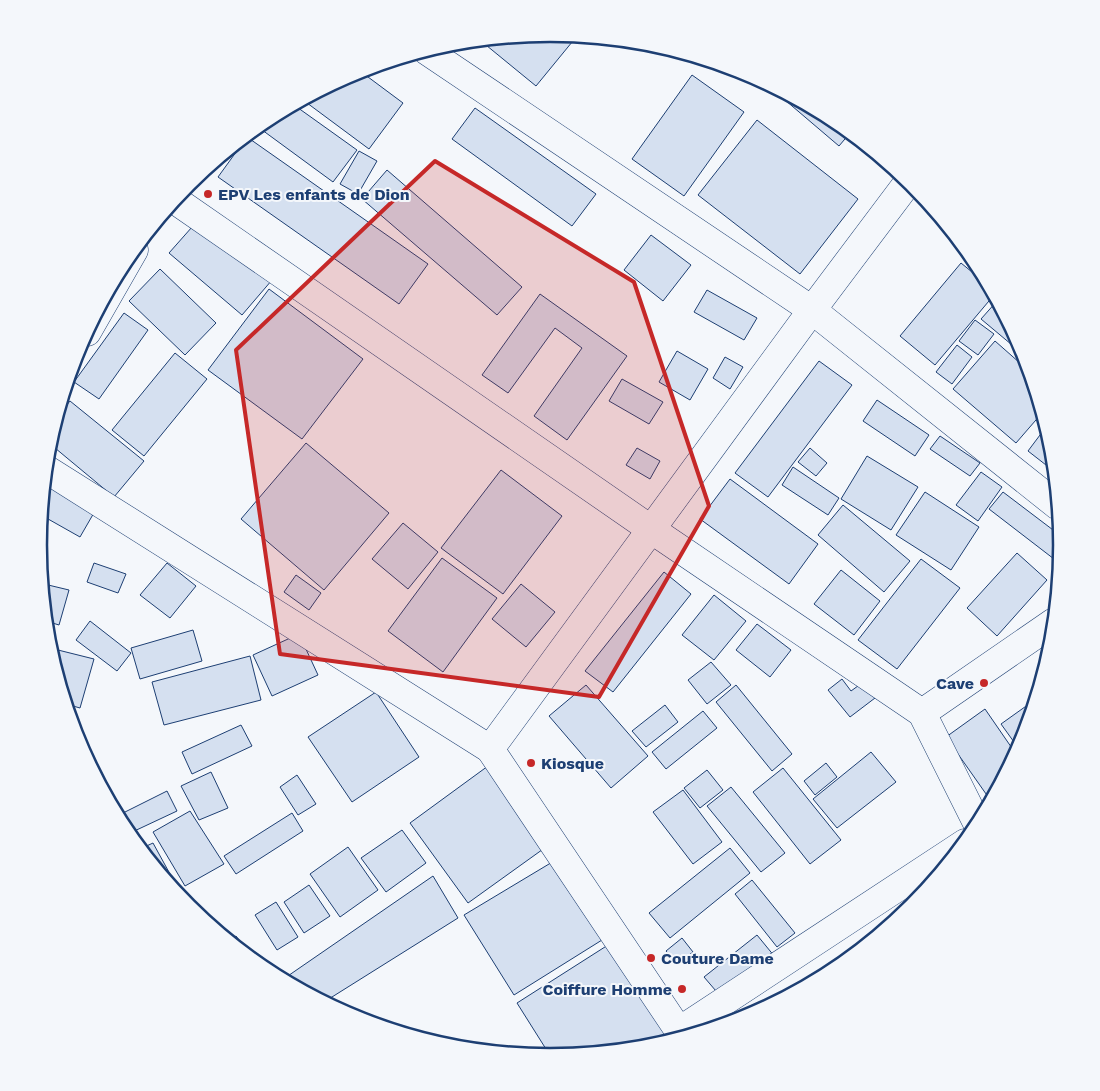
<svg xmlns="http://www.w3.org/2000/svg" width="1100" height="1091" viewBox="0 0 1100 1091" font-family="'Work Sans',sans-serif">
	<style>
		.building { fill: #d5e0f0; stroke: #1d3f73 }
		.lines { fill: none; stroke-linecap: round; stroke-linejoin: round }
		.minor-casing { stroke: #1d3f73; stroke-width: 29 }
		.minor { stroke: #f4f7fb; stroke-width: 28 }
		.marked { fill: #c62828; fill-opacity: 0.2; stroke: #c62828; stroke-width: 4; stroke-linejoin: round }
		.poi-dot { fill: #c62828; stroke: #f4f7fb; stroke-width: 2 }
		.labels { text-anchor: middle; dominant-baseline: central; stroke-width: 4; stroke-linejoin: round; paint-order: stroke }
		.poi-label { font-size: 16px; font-weight: bold; fill: #1d3f73; stroke: #f4f7fb; text-anchor: start }
		.rim { fill: none; stroke: #1d3f73; stroke-width: 2.5 }
	</style>
	<rect width="100%" height="100%" fill="#f4f7fb"/>
	<!-- building -->
	<g class="building">
		<path d="M 550,34 L 577,36 L 536,86 L 481,41 Z"/>
		<path d="M 360,71 L 403,103 L 369,149 L 303,100 Z"/>
		<path d="M 692,75 L 744,112 L 684,196 L 632,159 Z"/>
		<path d="M 765,83 L 835,120 L 850,133 L 839,146 Z"/>
		<path d="M 294,105 L 357,150 L 333,182 L 258,127 L 266,120 Z"/>
		<path d="M 475,108 L 596,194 L 572,226 L 452,139 Z"/>
		<path d="M 757,120 L 858,199 L 800,274 L 698,195 Z"/>
		<path d="M 247,137 L 428,264 L 399,304 L 218,177 Z"/>
		<path d="M 359,151 L 377,161 L 358,194 L 340,184 Z"/>
		<path d="M 387,170 L 522,287 L 497,315 L 362,199 Z"/>
		<path d="M 200,218 L 272,280 L 242,315 L 169,253 Z"/>
		<path d="M 651,235 L 691,265 L 663,301 L 624,270 Z"/>
		<path d="M 961,263 L 989,286 L 994,295 L 935,365 L 900,336 Z"/>
		<path d="M 160,269 L 216,323 L 185,355 L 129,301 Z"/>
		<path d="M 269,289 L 363,359 L 302,439 L 208,370 Z"/>
		<path d="M 707,290 L 757,318 L 744,340 L 694,312 Z"/>
		<path d="M 540,294 L 627,356 L 567,440 L 534,416 L 582,348 L 555,328 L 508,393 L 482,375 Z"/>
		<path d="M 997,301 L 1023,350 L 1024,355 L 981,319 Z"/>
		<path d="M 124,313 L 148,330 L 99,399 L 74,382 Z"/>
		<path d="M 975,320 L 994,334 L 978,355 L 959,341 Z"/>
		<path d="M 995,341 L 1029,371 L 1042,413 L 1016,443 L 953,389 Z"/>
		<path d="M 957,345 L 972,357 L 952,384 L 936,372 Z"/>
		<path d="M 677,351 L 708,369 L 690,400 L 659,382 Z"/>
		<path d="M 175,353 L 207,379 L 144,456 L 112,430 Z"/>
		<path d="M 725,357 L 743,367 L 730,389 L 713,378 Z"/>
		<path d="M 819,361 L 852,385 L 768,497 L 735,473 Z"/>
		<path d="M 622,379 L 663,402 L 649,424 L 609,401 Z"/>
		<path d="M 877,400 L 929,435 L 915,456 L 863,421 Z"/>
		<path d="M 70,401 L 144,461 L 114,497 L 49,443 L 57,417 Z"/>
		<path d="M 1046,427 L 1052,446 L 1055,472 L 1028,451 Z"/>
		<path d="M 940,436 L 980,463 L 970,476 L 930,449 Z"/>
		<path d="M 306,443 L 389,513 L 324,590 L 241,519 Z"/>
		<path d="M 637,448 L 660,461 L 650,479 L 626,465 Z"/>
		<path d="M 810,448 L 827,463 L 816,476 L 798,462 Z"/>
		<path d="M 867,456 L 918,487 L 891,530 L 841,499 Z"/>
		<path d="M 793,467 L 839,498 L 828,515 L 782,485 Z"/>
		<path d="M 501,470 L 562,516 L 503,594 L 441,548 Z"/>
		<path d="M 981,472 L 1002,487 L 978,521 L 956,505 Z"/>
		<path d="M 730,479 L 818,544 L 789,584 L 700,519 Z"/>
		<path d="M 50,486 L 95,511 L 80,537 L 41,515 L 43,498 Z"/>
		<path d="M 925,492 L 979,527 L 951,570 L 896,535 Z"/>
		<path d="M 1003,492 L 1061,536 L 1061,549 L 1054,559 L 989,509 Z"/>
		<path d="M 843,505 L 910,561 L 884,592 L 818,535 Z"/>
		<path d="M 403,523 L 438,552 L 408,589 L 372,559 Z"/>
		<path d="M 1017,553 L 1047,580 L 997,636 L 967,608 Z"/>
		<path d="M 442,558 L 497,598 L 443,672 L 388,631 Z"/>
		<path d="M 921,559 L 960,588 L 897,669 L 858,640 Z"/>
		<path d="M 94,563 L 126,574 L 118,593 L 87,582 Z"/>
		<path d="M 167,563 L 196,586 L 170,618 L 140,595 Z"/>
		<path d="M 841,570 L 880,601 L 854,635 L 814,604 Z"/>
		<path d="M 664,572 L 691,594 L 613,692 L 585,671 Z"/>
		<path d="M 296,575 L 321,593 L 309,610 L 284,592 Z"/>
		<path d="M 44,584 L 69,590 L 59,625 L 46,621 L 42,588 Z"/>
		<path d="M 521,584 L 555,612 L 526,647 L 492,619 Z"/>
		<path d="M 714,595 L 746,621 L 714,660 L 682,635 Z"/>
		<path d="M 90,621 L 131,653 L 117,671 L 76,640 Z"/>
		<path d="M 757,624 L 791,650 L 770,677 L 736,650 Z"/>
		<path d="M 193,630 L 202,661 L 140,679 L 131,648 Z"/>
		<path d="M 299,634 L 318,675 L 272,696 L 253,655 Z"/>
		<path d="M 58,650 L 94,659 L 80,708 L 66,704 L 54,665 Z"/>
		<path d="M 250,656 L 261,700 L 164,725 L 152,682 Z"/>
		<path d="M 711,662 L 731,685 L 707,704 L 688,680 Z"/>
		<path d="M 842,679 L 851,691 L 862,683 L 875,698 L 850,717 L 828,690 Z"/>
		<path d="M 586,685 L 648,756 L 611,788 L 549,716 Z"/>
		<path d="M 736,685 L 792,754 L 772,771 L 716,702 Z"/>
		<path d="M 376,692 L 419,757 L 352,802 L 308,737 Z"/>
		<path d="M 1036,699 L 1023,742 L 1019,749 L 1001,724 Z"/>
		<path d="M 665,705 L 678,722 L 646,747 L 632,731 Z"/>
		<path d="M 985,709 L 1016,754 L 991,801 L 946,737 Z"/>
		<path d="M 703,711 L 717,728 L 666,769 L 652,752 Z"/>
		<path d="M 241,725 L 252,746 L 192,774 L 182,752 Z"/>
		<path d="M 871,752 L 896,782 L 837,828 L 813,799 Z"/>
		<path d="M 826,763 L 837,777 L 815,795 L 804,781 Z"/>
		<path d="M 488,766 L 546,847 L 468,903 L 410,823 Z"/>
		<path d="M 783,768 L 841,840 L 810,864 L 753,792 Z"/>
		<path d="M 707,770 L 723,790 L 700,808 L 684,788 Z"/>
		<path d="M 211,772 L 228,808 L 199,820 L 181,786 Z"/>
		<path d="M 297,775 L 316,804 L 298,815 L 280,787 Z"/>
		<path d="M 731,787 L 785,853 L 761,872 L 707,806 Z"/>
		<path d="M 683,790 L 722,842 L 693,864 L 653,812 Z"/>
		<path d="M 167,791 L 177,811 L 128,834 L 117,816 Z"/>
		<path d="M 190,811 L 224,864 L 185,886 L 153,832 Z"/>
		<path d="M 292,813 L 303,831 L 236,874 L 224,856 Z"/>
		<path d="M 402,830 L 426,863 L 386,892 L 361,858 Z"/>
		<path d="M 153,843 L 187,905 L 140,849 Z"/>
		<path d="M 348,847 L 378,890 L 340,917 L 310,874 Z"/>
		<path d="M 730,848 L 750,873 L 670,938 L 649,913 Z"/>
		<path d="M 554,861 L 602,940 L 514,995 L 464,915 Z"/>
		<path d="M 433,876 L 458,918 L 324,1002 L 282,980 Z"/>
		<path d="M 752,880 L 795,933 L 777,947 L 735,894 Z"/>
		<path d="M 309,885 L 330,916 L 304,933 L 284,902 Z"/>
		<path d="M 276,902 L 298,937 L 277,950 L 255,915 Z"/>
		<path d="M 757,935 L 775,957 L 722,998 L 704,977 Z"/>
		<path d="M 236,936 L 257,964 L 229,941 Z"/>
		<path d="M 682,938 L 693,952 L 677,964 L 666,951 Z"/>
		<path d="M 608,945 L 667,1036 L 650,1047 L 551,1057 L 517,1003 Z"/>
	</g>
	<g class="lines">
		<!-- minor casing -->
		<g class="minor-casing">
			<g id="minor">
				<path d="M 427,51 L 812,310 L 1058,506"/>
				<path d="M 175,200 L 652,530 L 922,713 L 978,825"/>
				<path d="M 87,332 L 134,250"/>
				<path d="M 46,469 L 490,749 L 683,1037"/>
				<path d="M 922,713 L 1054,622"/>
				<path d="M 490,749 L 812,310 L 909,181"/>
				<path d="M 679,1031 L 965,843"/>
			</g>
		</g>
		<!-- minor -->
		<use href="#minor" class="minor"/>
	</g>
	<!-- marked area -->
	<path class="marked" d="M 435,161 L 634,282 L 709,506 L 599,697 L 280,654 L 236,350 Z"/>
	<!-- markers -->
	<g class="poi-dot">
		<circle cx="208" cy="194" r="5"/>
		<circle cx="984" cy="683" r="5"/>
		<circle cx="531" cy="763" r="5"/>
		<circle cx="651" cy="958" r="5"/>
		<circle cx="682" cy="989" r="5"/>
	</g>
	<g class="labels">
		<!-- poi labels -->
		<g class="poi-label">
			<text x="218" y="194">EPV Les enfants de Dion</text>
			<text x="974" y="683" text-anchor="end">Cave</text>
			<text x="541" y="763">Kiosque</text>
			<text x="661" y="958">Couture Dame</text>
			<text x="672" y="989" text-anchor="end">Coiffure Homme</text>
		</g>
	</g>
	<!-- crop -->
	<path d="M0 0H1100V1091H0ZM47 545a503 503 0 1 1 1006 0a503 503 0 1 1-1006 0Z" fill="#f4f7fb" fill-rule="evenodd"/>
	<path class="rim" d="M47 545a503 503 0 1 1 1006 0a503 503 0 1 1-1006 0Z"/>
</svg>
